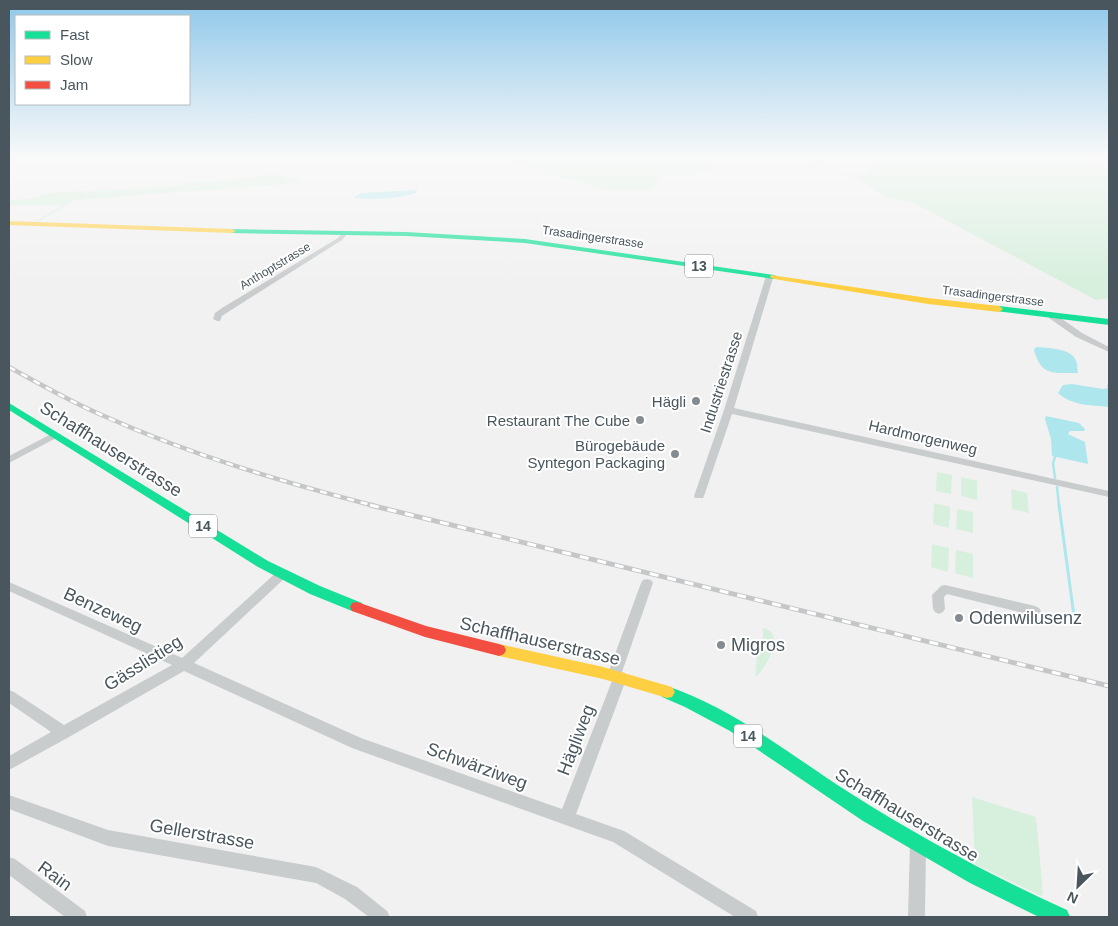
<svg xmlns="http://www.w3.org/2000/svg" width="1118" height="926" viewBox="0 0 1118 926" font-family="Helvetica,sans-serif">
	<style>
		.green { fill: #d7efdd }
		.water { fill: #ade6ec }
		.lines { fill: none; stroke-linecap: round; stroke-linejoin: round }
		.stream-far1 { stroke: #ade6ec; stroke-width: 2.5 }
		.stream { stroke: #ade6ec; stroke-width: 3 }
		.street { fill: #c9cccd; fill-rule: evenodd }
		.fast { fill: #16e098; fill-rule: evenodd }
		.slow { fill: #ffcf43; fill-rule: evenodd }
		.jam { fill: #f24e42; fill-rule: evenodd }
		.rail-far1-casing { stroke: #c5c6c8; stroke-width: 4.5 }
		.rail-casing { stroke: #c5c6c8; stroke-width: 5 }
		.rail-far1 { stroke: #fff; stroke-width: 2.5; stroke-dasharray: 7; stroke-linecap: butt }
		.rail { stroke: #fff; stroke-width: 3; stroke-dasharray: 9; stroke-linecap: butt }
		.poi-dot { fill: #848c91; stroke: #fff; stroke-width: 2 }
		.labels { text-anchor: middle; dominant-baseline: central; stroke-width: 4; stroke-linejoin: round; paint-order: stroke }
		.far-street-label { font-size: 12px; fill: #49565d; stroke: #fff }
		.shield { fill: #fff; stroke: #80898e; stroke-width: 1 }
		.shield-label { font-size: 14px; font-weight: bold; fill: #49565d }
		.street-label { font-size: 15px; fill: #49565d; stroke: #fff }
		.poi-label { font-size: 15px; fill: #49565d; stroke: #fff; text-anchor: end }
		.near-street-label { font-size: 18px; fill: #49565d; stroke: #fff }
		.near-poi-label { font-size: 18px; fill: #49565d; stroke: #fff; text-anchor: start }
	</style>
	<rect width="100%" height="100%" fill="#f2f1f1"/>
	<!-- green -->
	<g class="green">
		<path d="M 476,156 L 713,156 L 712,172 L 662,174 L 652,190 L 608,190 L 499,160 Z"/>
		<path d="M 810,156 L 874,164 L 877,156 L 1109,156 L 1109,298 L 1096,300 L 916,204 L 887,197 L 853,177 L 802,165 L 807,164 L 854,174 L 866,173 L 873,165 Z"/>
		<path d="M 275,174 L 299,180 L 300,183 L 75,200 L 38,222 L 35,222 L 63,205 L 9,205 L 9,200 L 32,199 L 46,193 L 181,186 L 185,182 L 225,181 Z"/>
		<path d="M 937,472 L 952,475 L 951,494 L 936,491 Z"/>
		<path d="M 961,477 L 977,481 L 977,500 L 961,496 Z"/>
		<path d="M 1011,489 L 1027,493 L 1029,513 L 1012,509 Z"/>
		<path d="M 934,503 L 950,507 L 949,528 L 933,524 Z"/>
		<path d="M 957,509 L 973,512 L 973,533 L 956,529 Z"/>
		<path d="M 932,544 L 949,548 L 948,572 L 931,567 Z"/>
		<path d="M 956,550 L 973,554 L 973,578 L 955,573 Z"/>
		<path d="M 763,628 C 787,632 766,669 755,677 L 758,645 L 763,645 Z"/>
		<path d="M 972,797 L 1036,817 L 1043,894 L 1041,896 L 975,864 Z"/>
	</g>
	<!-- water -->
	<g class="water">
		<path d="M 417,190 L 416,193 C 394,199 376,200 354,198 L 361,193 Z"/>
		<path d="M 1036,347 C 1047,348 1072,348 1076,361 C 1078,364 1077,369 1078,373 C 1053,373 1041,376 1034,350 Z"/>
		<path d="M 1072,384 L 1103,389 L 1108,388 L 1107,385 L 1109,384 L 1109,407 C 1091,405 1072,406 1058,393 L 1063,385 Z"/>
		<path d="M 1046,416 L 1079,423 L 1085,429 L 1084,431 L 1070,431 L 1068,434 L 1085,442 L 1088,464 L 1052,456 L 1051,439 L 1045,419 Z"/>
	</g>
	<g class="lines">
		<!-- stream-far1 -->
		<g class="stream-far1">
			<path d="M 1055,457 L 1053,463 L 1055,478"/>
			<path d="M 1057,487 L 1059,506"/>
		</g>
		<!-- stream -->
		<path class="stream" d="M 1059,505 L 1074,616"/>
		<!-- street -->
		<g class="street">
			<path d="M 343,232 L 348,233 L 342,240 L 228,312 L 222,316 L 220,321 L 217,321 L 213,319 L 215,313 L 222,308 L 338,238 Z"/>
			<path d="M 766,276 L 773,278 L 734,408 L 1109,491 L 1109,497 L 732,414 L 704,496 L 703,498 L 695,498 L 694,496 L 724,410 Z"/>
			<path d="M 1049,314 L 1055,314 L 1082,333 L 1109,347 L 1109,352 L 1076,337 L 1049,318 Z"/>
			<path d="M 55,432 L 60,435 L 58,437 L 9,463 L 9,456 Z"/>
			<path d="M 282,570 L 286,571 L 288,574 L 286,577 L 194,663 L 361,738 L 562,809 L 612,681 L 609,680 L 607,676 L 641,583 L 643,580 L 647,579 L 651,580 L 653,583 L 622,672 L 625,673 L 627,677 L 576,814 L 624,831 L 756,911 L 758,917 L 735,917 L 613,842 L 352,748 L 184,671 L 69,737 L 9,770 L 9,756 L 51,732 L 9,703 L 9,690 L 14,692 L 64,725 L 172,665 L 9,591 L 9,582 L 182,658 L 278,571 Z"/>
			<path d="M 945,585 L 1035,606 L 1039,608 L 1041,611 L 1039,614 L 1035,616 L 947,594 L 944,597 L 945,609 L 943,612 L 939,614 L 935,612 L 933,609 L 932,595 L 941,586 Z"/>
			<path d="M 9,795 L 108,830 L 316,867 L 357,887 L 387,911 L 390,917 L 369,917 L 345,899 L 316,883 L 108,846 L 9,809 Z"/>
			<path d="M 918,836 L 924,838 L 926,844 L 925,917 L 908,917 L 910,844 L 912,838 Z"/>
			<path d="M 9,857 L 15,859 L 85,911 L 87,917 L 65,917 L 9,875 Z"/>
		</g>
		<!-- fast -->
		<g class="fast">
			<path d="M 229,229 L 406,232 L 525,239 L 774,275 L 778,277 L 774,279 L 525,243 L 406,236 L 232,233 L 229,233 Z"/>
			<path d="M 999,306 L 1109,319 L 1109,325 L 996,311 L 995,309 Z"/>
			<path d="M 9,403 L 268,561 L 320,586 L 362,603 L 364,607 L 362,611 L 357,612 L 352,611 L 310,594 L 258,567 L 9,410 Z"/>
			<path d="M 667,686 C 735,709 790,755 850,793 C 919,837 992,876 1067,910 L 1070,917 L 1039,917 L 970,883 L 863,821 L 730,731 L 685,707 L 662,697 L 659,692 L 662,687 Z"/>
		</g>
		<!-- slow -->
		<g class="slow">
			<path d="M 9,221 L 232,229 L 236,231 L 232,233 L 9,225 Z"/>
			<path d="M 771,275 L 928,298 L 999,306 L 1003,309 L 999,312 L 928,304 L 774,279 L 770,277 Z"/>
			<path d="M 499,644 L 603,667 L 672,687 L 675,692 L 672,697 L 667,698 L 603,679 L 499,656 L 494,654 L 492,650 L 494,646 Z"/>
		</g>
		<!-- jam -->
		<path class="jam" d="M 357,602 L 426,626 L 499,644 L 504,646 L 506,650 L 504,654 L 499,656 L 425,637 L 352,611 L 350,607 L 352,603 Z"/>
		<!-- rail-far1 casing -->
		<g class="rail-far1-casing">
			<path id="rail-far1" d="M 9,367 C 40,384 71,402 104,416 C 191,455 283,482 375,506"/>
		</g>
		<!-- rail casing -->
		<g class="rail-casing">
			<path id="rail" d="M 370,505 L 1109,686"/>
		</g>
		<!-- rail-far1 -->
		<use href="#rail-far1" class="rail-far1"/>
		<!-- rail -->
		<use href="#rail" class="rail"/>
	</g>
	<!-- sky -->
	<linearGradient id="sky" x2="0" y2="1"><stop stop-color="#90c8ea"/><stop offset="0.55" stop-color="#f9f9f9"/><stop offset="1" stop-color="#f9f9f9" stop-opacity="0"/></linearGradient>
	<rect width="1118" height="285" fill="url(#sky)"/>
	<!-- markers -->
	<g class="poi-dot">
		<circle cx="696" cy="401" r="5"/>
		<circle cx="640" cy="420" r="5"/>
		<circle cx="675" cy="454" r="5"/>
		<circle cx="959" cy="618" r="5"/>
		<circle cx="721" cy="645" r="5"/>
	</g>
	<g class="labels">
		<!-- far-street labels -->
		<g class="far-street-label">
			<text transform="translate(593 237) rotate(8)">Trasadingerstrasse</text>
			<text transform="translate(275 266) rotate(-31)">Anthoptstrasse</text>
			<text transform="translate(993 296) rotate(7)">Trasadingerstrasse</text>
		</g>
		<!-- shield labels -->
		<g class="shield">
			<rect x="685" y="254.5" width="28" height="23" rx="4"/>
			<rect x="189" y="514.5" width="28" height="23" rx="4"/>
			<rect x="734" y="724.5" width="28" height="23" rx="4"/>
		</g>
		<g class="shield-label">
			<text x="699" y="266">13</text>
			<text x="203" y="526">14</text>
			<text x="748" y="736">14</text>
		</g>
		<!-- street labels -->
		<g class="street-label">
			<text transform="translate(721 382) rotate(-72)">Industriestrasse</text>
			<text transform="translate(923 437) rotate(13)">Hardmorgenweg</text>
		</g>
		<!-- poi labels -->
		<g class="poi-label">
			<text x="686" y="401">Hägli</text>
			<text x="630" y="420">Restaurant The Cube</text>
			<text x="665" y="445">Bürogebäude<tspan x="665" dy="17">Syntegon Packaging</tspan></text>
		</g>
		<!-- near-street labels -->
		<g class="near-street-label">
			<text transform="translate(111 449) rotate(32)">Schaffhauserstrasse</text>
			<text transform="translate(103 610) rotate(25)">Benzeweg</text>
			<text transform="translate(540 641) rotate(13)">Schaffhauserstrasse</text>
			<text transform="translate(143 663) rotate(-32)">Gässlistieg</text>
			<text transform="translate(576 740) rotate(-69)">Hägliweg</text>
			<text transform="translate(477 766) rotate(20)">Schwärziweg</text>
			<text transform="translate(907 815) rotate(31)">Schaffhauserstrasse</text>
			<text transform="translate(202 834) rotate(10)">Gellerstrasse</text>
			<text transform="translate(55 876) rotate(36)">Rain</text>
		</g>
		<!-- near-poi labels -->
		<g class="near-poi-label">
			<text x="969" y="618">Odenwilusenz</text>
			<text x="731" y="645">Migros</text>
		</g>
	</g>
	<!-- border -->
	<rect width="1118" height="926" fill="none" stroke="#49565d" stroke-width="20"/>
	<!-- legend -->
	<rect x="15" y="15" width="175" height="90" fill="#ffffff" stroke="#b6bbbe"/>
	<rect x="25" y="31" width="25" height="8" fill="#16e098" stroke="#b6bbbe"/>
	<text x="60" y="40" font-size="15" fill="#49565d">Fast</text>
	<rect x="25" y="56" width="25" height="8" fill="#ffcf43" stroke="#b6bbbe"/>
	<text x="60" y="65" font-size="15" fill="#49565d">Slow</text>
	<rect x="25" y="81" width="25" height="8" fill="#f24e42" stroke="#b6bbbe"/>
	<text x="60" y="90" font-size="15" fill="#49565d">Jam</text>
	<!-- north arrow -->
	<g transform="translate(1078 886) rotate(205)" stroke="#ffffff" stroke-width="4" paint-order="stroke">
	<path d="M0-4L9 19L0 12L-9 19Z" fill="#49565d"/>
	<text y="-8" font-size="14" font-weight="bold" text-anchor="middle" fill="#49565d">N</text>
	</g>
</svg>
